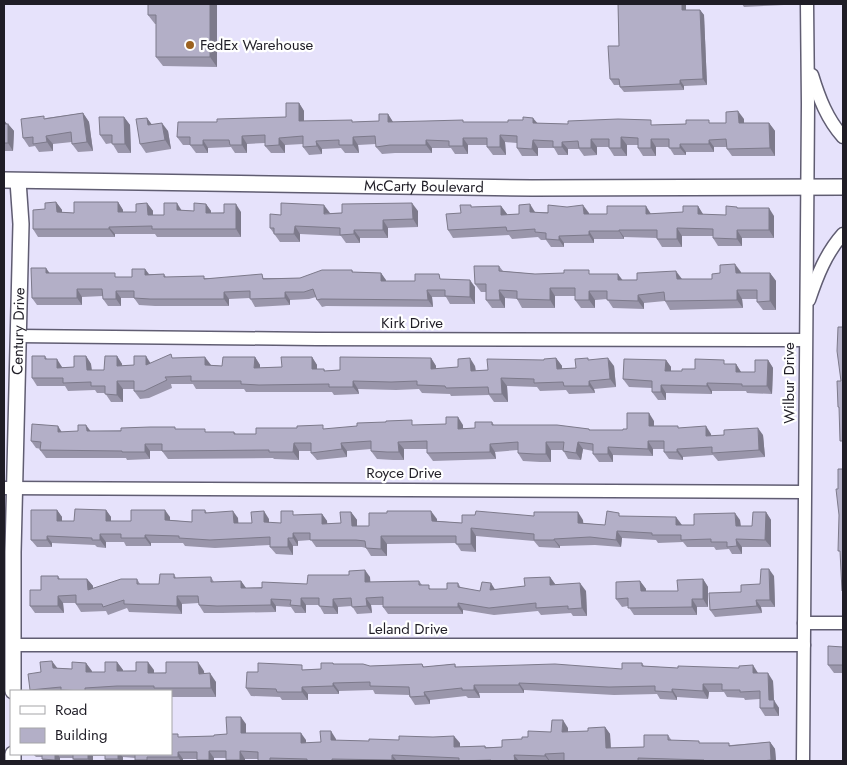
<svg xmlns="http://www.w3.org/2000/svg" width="847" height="765" viewBox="0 0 847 765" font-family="Jost,sans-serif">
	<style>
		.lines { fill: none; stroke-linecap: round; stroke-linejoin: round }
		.minor-casing { stroke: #605d72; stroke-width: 15 }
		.major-casing { stroke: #605d72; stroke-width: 18 }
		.minor { stroke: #fff; stroke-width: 12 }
		.major { stroke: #fff; stroke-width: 15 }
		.wall { fill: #9a96ab }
		.shaded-wall { fill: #7d7a8b }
		.building { fill: #b3afc7; stroke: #7d7a8b }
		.poi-dot { fill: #9c6220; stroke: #fff; stroke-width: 2 }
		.labels { text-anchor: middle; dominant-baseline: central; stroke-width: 4.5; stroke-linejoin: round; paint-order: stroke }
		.poi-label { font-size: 15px; fill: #1f1d26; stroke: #fff; text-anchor: start }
		.street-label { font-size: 15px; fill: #1f1d26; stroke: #fff }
	</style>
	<rect width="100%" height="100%" fill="#e6e2fb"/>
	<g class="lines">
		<!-- minor casing -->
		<g class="minor-casing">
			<g id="minor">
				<path d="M 812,75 C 819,98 827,119 843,137"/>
				<path d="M 809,300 C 817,276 826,253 843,234"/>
				<path d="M 18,336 L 317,339 L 805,340"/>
				<path d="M 4,488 L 804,492"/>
				<path d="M 804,623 L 843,623"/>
				<path d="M 12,645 L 804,645"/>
				<path d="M 803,761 L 808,104 L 807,4"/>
			</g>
		</g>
		<!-- major casing -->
		<g class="major-casing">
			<g id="major">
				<path id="s1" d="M 4,180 L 532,188 L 843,187"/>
				<path id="s2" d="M 13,691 L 13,552 L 21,224 L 18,181"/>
				<path d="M 13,754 L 13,761"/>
			</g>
		</g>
		<!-- minor -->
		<use href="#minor" class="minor"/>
		<!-- major -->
		<use href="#major" class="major"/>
	</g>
	<!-- wall -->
	<g class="wall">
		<path d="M 148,4 L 217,4 L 217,67 L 163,66 L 156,57 L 156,24 L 155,24 L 148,15 Z"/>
		<path d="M 618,4 L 686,4 L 686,10 L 700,10 L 704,15 L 707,85 L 684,86 L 684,90 L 624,92 L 620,87 L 620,85 L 614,85 L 610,79 L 619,46 Z"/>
		<path d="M 742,4 L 784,4 L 784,5 L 744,7 Z"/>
		<path d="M 299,103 L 304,111 L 304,121 L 354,122 L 379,121 L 388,114 L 393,122 L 464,122 L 568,124 L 654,125 L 711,123 L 726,123 L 744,119 L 744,123 L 769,123 L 775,131 L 775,156 L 732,156 L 727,149 L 727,147 L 714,147 L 714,152 L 686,152 L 686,155 L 674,155 L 669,147 L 656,147 L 656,156 L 643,156 L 638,148 L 638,145 L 627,145 L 627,156 L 614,156 L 609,148 L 609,147 L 597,147 L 597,155 L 584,156 L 579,149 L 568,149 L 568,155 L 558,155 L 554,148 L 538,148 L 538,156 L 522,156 L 517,148 L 517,143 L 505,142 L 506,155 L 493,155 L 487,147 L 487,145 L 468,145 L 468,154 L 455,154 L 451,148 L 432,148 L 432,153 L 395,153 L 382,154 L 376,147 L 376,144 L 358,145 L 359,153 L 345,153 L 341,148 L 322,149 L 322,154 L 309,155 L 303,147 L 303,144 L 285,145 L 285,153 L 271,153 L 265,146 L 265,143 L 247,144 L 247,153 L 235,153 L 231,147 L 208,148 L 208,153 L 196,153 L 190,145 L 183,145 L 177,137 L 217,122 L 286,117 Z"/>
		<path d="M 83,113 L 89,122 L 93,151 L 78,152 L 72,144 L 72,142 L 53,144 L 53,151 L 39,152 L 35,146 L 29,147 L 23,138 L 46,118 Z"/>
		<path d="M 124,117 L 130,125 L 131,153 L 118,153 L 112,143 L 106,144 L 100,135 Z"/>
		<path d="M 147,118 L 151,124 L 168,131 L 171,149 L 146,153 L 140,144 Z"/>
		<path d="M 4,120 L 7,124 L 8,124 L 14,131 L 13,151 L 4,151 Z"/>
		<path d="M 56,202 L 62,210 L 62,212 L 74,213 L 118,202 L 123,210 L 123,212 L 136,212 L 147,203 L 153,211 L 153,215 L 164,215 L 182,210 L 194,211 L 206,204 L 211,211 L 211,213 L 241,212 L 241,237 L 157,237 L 155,234 L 115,234 L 115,237 L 38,237 L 33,229 Z"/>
		<path d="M 501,206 L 507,214 L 507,215 L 519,214 L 535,212 L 589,213 L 589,214 L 651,214 L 683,212 L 698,206 L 703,215 L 726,215 L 738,208 L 774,216 L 774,238 L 742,238 L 742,246 L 718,246 L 713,238 L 713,236 L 682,236 L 682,247 L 662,247 L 657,239 L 657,238 L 624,237 L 624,239 L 594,239 L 594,243 L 564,243 L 564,247 L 551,247 L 546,240 L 541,240 L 538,237 L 512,239 L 509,235 L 453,238 L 448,230 L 472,207 Z"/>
		<path d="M 418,211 L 418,227 L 388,228 L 388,238 L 360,238 L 360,243 L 346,243 L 341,236 L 300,234 L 300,242 L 280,242 L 270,228 L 330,213 Z"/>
		<path d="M 499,266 L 503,271 L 535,274 L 592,274 L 622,280 L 712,279 L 741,272 L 741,273 L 770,273 L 776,281 L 776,310 L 763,310 L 757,302 L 757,299 L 742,299 L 743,308 L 670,310 L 665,301 L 644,303 L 644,309 L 613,308 L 607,299 L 595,300 L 595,308 L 581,308 L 575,300 L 575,296 L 555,296 L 555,308 L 522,308 L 517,299 L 505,298 L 505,308 L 492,308 L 486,300 L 486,292 L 481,292 L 475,284 Z"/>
		<path d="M 145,269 L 149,274 L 164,274 L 166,277 L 206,278 L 300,278 L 352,270 L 353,272 L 381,273 L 386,281 L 415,281 L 443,279 L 475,287 L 475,304 L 450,304 L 446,297 L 432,297 L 433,307 L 326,306 L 322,307 L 317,300 L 316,297 L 309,299 L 290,300 L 290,305 L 255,307 L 250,298 L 229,299 L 229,306 L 155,306 L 139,305 L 134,298 L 121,298 L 121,306 L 108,306 L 103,299 L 103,296 L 82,297 L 82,305 L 37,305 L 32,298 L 50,273 L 118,277 L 132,277 Z"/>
		<path d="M 45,356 L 47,359 L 62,367 L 74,367 L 86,356 L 91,364 L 92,370 L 104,370 L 117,356 L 122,364 L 122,366 L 134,365 L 151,363 L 173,358 L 211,365 L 222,366 L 255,357 L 260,365 L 260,368 L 282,367 L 312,357 L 317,365 L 317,369 L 324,369 L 325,371 L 340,370 L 431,358 L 436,366 L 436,369 L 475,366 L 476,371 L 488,370 L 556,358 L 562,366 L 562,369 L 576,368 L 589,360 L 614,366 L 616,387 L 594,389 L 595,393 L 569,394 L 566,390 L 540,391 L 537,387 L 507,386 L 508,402 L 494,402 L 489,395 L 451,396 L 450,394 L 422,393 L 419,389 L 396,390 L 358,389 L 359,394 L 334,395 L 332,392 L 246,392 L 244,389 L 196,389 L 193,384 L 171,384 L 172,388 L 149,398 L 140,399 L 134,391 L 134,389 L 123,389 L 123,402 L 111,402 L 105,393 L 97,393 L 95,390 L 68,391 L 65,386 L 37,386 L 32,378 Z"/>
		<path d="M 666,360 L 671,367 L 671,371 L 682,371 L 727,364 L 736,364 L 741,372 L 755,372 L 768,360 L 773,368 L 772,394 L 747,393 L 746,391 L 712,391 L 712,394 L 666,393 L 666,400 L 658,400 L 652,392 L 652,388 L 629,387 L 623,379 Z"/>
		<path d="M 654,421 L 654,426 L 679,428 L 711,434 L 711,436 L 763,435 L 765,457 L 718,461 L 713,455 L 683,457 L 683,460 L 669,459 L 664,452 L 664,449 L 653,449 L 653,456 L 613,455 L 613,462 L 599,462 L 593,454 L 593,451 L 583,449 L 581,460 L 568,459 L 563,450 L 551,450 L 551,462 L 540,462 L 523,461 L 518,453 L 518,450 L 495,452 L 496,459 L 433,461 L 427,453 L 427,449 L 404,449 L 404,460 L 393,460 L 377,459 L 371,451 L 371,449 L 347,451 L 347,457 L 317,460 L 311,453 L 311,451 L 299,451 L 299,460 L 274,459 L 273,458 L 168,459 L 162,451 L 150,451 L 150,459 L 127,460 L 126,458 L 46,458 L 40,450 L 41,449 L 36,448 L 31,441 L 62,432 L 90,431 L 176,429 L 207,432 L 234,432 L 236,434 L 256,434 L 326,429 L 414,425 L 463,425 L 463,428 L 475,428 L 492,422 L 494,425 L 589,429 L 590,430 L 623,430 Z"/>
		<path d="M 57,510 L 62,517 L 62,521 L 74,521 L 106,510 L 111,517 L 111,521 L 131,521 L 170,517 L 170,520 L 192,522 L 205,510 L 207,513 L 238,518 L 238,523 L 252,523 L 269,519 L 269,523 L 281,523 L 296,515 L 322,514 L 327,521 L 327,524 L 341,523 L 351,512 L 357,520 L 357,526 L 369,526 L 437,519 L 437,521 L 462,523 L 583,520 L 583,523 L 605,525 L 621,516 L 682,525 L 694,525 L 740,520 L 741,526 L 752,526 L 766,512 L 771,520 L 771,547 L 742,547 L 742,554 L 732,554 L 729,549 L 716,550 L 714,547 L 687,547 L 683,542 L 658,543 L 656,540 L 622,538 L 621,547 L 595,545 L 560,546 L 560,548 L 539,547 L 534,541 L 476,536 L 476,552 L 461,551 L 456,543 L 387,544 L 387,556 L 371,556 L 366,548 L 362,547 L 316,547 L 311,540 L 298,541 L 298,546 L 293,546 L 293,555 L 276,554 L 270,547 L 270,545 L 215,548 L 185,546 L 183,543 L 151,543 L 151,546 L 126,546 L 124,542 L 106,542 L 106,548 L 97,547 L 95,545 L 52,543 L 52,547 L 37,547 L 31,540 Z"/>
		<path d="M 174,574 L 176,578 L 211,577 L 214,582 L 241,581 L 246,588 L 307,584 L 370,577 L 370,582 L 419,581 L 422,585 L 431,589 L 447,589 L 458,583 L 461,588 L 480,591 L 525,586 L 550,577 L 555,584 L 586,591 L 587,616 L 573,616 L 571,613 L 541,615 L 538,611 L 494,615 L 463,610 L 463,614 L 388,614 L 383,607 L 383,605 L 371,605 L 372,613 L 357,614 L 352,606 L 338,607 L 338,614 L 324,614 L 319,605 L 306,605 L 306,613 L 295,613 L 291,607 L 276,606 L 276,612 L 222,613 L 204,613 L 199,605 L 199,603 L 182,604 L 182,614 L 129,612 L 127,608 L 108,615 L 106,611 L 81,612 L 76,604 L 76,603 L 63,603 L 64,613 L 35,613 L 30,606 L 41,590 L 58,576 L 60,579 L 87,579 L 93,586 L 93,588 L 137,579 L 140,584 L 159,584 Z"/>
		<path d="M 774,576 L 775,607 L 761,607 L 762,613 L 715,617 L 710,610 L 741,592 L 760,584 Z"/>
		<path d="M 703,579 L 708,587 L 708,607 L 697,607 L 697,615 L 634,615 L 628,606 L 622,607 L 616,599 L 640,581 L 646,589 L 646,591 L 678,591 Z"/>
		<path d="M 843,647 L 843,673 L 834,673 L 828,665 Z"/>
		<path d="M 117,662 L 123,670 L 123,671 L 154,670 L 154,673 L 204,671 L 204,674 L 216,682 L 216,697 L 171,697 L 171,691 L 30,691 L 30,690 L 41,672 L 57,668 L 72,669 L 86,663 L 92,672 L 105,672 Z"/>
		<path d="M 333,663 L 334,664 L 370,666 L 422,664 L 424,667 L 455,664 L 456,667 L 622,669 L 642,663 L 644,666 L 758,673 L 773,681 L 774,700 L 779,708 L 779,716 L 765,716 L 760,708 L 760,699 L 745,700 L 744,698 L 727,697 L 724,692 L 709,692 L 708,699 L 677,697 L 677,700 L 660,699 L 657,694 L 614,695 L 524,690 L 524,693 L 479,693 L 480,698 L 468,698 L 466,696 L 430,700 L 430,704 L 415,705 L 410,697 L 409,695 L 375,694 L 373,690 L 339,691 L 339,694 L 308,694 L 308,700 L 282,700 L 280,697 L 251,696 L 246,688 L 258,672 L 321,669 Z"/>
		<path d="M 246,724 L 246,733 L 306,740 L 306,743 L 321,742 L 336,739 L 336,741 L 460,743 L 460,747 L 485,746 L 486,747 L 502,747 L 528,737 L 568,728 L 568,732 L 588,731 L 605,727 L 610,734 L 611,748 L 644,747 L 668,735 L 672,741 L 731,745 L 770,742 L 775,749 L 776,761 L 258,761 L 258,759 L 245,759 L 245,761 L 227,761 L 226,758 L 214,758 L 214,761 L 198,761 L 197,759 L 183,759 L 183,761 L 136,761 L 135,758 L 123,757 L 123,761 L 106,761 L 105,759 L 105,756 L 93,756 L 93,761 L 74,761 L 73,758 L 60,758 L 60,761 L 44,761 L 42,759 L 42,757 L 36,757 L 33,754 L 171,754 L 180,737 L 214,736 L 227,734 Z"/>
	</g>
	<!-- shaded-wall -->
	<g class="shaded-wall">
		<path d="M 210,4 L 217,4 L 217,67 L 210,57 Z"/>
		<path d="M 682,4 L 686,4 L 686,16 L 682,10 Z"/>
		<path d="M 700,10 L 704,15 L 707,85 L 703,79 Z"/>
		<path d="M 680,80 L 684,86 L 684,90 L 680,84 Z"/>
		<path d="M 299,103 L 304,111 L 304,129 L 299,121 Z"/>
		<path d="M 738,111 L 744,119 L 744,131 L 739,123 Z"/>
		<path d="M 83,113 L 89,122 L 93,151 L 87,142 Z"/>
		<path d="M 388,114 L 393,122 L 388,122 Z"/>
		<path d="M 124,117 L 130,125 L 131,153 L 125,144 Z"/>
		<path d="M 147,118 L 153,126 L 148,125 Z"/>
		<path d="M 533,118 L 539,125 L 533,123 Z"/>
		<path d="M 4,120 L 8,126 L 8,124 L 14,131 L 13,151 L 8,143 L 4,125 Z"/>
		<path d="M 162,123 L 168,131 L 171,149 L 165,140 Z"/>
		<path d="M 769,123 L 775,131 L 775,156 L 770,148 Z"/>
		<path d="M 500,135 L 505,142 L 506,155 L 500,147 Z"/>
		<path d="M 46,136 L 53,144 L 53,151 L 47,142 Z"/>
		<path d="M 242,136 L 247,144 L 247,153 L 242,145 Z"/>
		<path d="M 353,137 L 358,145 L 359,153 L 353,145 Z"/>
		<path d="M 621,137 L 627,145 L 627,156 L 621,148 Z"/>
		<path d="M 279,138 L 285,145 L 285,153 L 279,145 Z"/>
		<path d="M 463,138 L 468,145 L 468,154 L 463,146 Z"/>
		<path d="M 591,139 L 597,147 L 597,155 L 591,148 Z"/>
		<path d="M 651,139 L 656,147 L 656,156 L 651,148 Z"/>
		<path d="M 203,140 L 208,148 L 208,153 L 203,145 Z"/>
		<path d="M 426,140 L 432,148 L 432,153 L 426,145 Z"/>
		<path d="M 533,140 L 538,148 L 538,156 L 532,149 Z"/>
		<path d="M 709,140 L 714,147 L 714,152 L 709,144 Z"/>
		<path d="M 316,141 L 322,149 L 322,154 L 317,146 Z"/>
		<path d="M 562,142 L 568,149 L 568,155 L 562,147 Z"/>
		<path d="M 680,144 L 686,152 L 686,155 L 680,148 Z"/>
		<path d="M 56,202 L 62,210 L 62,220 L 57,212 Z"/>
		<path d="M 118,202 L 123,210 L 123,220 L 118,212 Z"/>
		<path d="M 147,203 L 153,211 L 153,222 L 148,215 Z"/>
		<path d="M 177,203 L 182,211 L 177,210 Z"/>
		<path d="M 412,203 L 418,211 L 418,227 L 413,219 Z"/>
		<path d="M 206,204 L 211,211 L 211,220 L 206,213 Z"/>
		<path d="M 236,204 L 241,212 L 241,237 L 236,229 Z"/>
		<path d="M 530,204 L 535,212 L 530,212 Z"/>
		<path d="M 324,205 L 330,213 L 324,214 Z"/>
		<path d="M 583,205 L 589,213 L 589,222 L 584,214 Z"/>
		<path d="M 501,206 L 507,214 L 507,223 L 501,215 Z"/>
		<path d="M 646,206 L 651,214 L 646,214 Z"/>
		<path d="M 698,206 L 703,214 L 703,222 L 698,214 Z"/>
		<path d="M 769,208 L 774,216 L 774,238 L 769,230 Z"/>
		<path d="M 383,220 L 388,228 L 388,238 L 383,230 Z"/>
		<path d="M 295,226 L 300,234 L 300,242 L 294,234 Z"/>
		<path d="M 109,227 L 115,234 L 115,237 L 109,229 Z"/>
		<path d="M 677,228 L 682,236 L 682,247 L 677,239 Z"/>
		<path d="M 354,230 L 360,238 L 360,243 L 354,234 Z"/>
		<path d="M 619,230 L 624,237 L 624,239 L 619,231 Z"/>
		<path d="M 737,230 L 742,238 L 742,246 L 737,239 Z"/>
		<path d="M 589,231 L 594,239 L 594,243 L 589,235 Z"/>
		<path d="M 559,236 L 564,243 L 564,247 L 559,240 Z"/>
		<path d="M 735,264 L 741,272 L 742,282 L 736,273 Z"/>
		<path d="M 46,268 L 51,275 L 46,273 Z"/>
		<path d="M 145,269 L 150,276 L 145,275 Z"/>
		<path d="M 676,271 L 682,279 L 677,279 Z"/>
		<path d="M 381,273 L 386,280 L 386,288 L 381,281 Z"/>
		<path d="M 770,273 L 776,281 L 776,310 L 770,301 Z"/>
		<path d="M 618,274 L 624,282 L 618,280 Z"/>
		<path d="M 470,280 L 475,287 L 475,304 L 470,297 Z"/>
		<path d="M 550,288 L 555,296 L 555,308 L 550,300 Z"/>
		<path d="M 77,289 L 82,297 L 82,305 L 77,298 Z"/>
		<path d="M 427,290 L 432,297 L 433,307 L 428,300 Z"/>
		<path d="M 499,290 L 505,298 L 505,308 L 500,300 Z"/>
		<path d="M 737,290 L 742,299 L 743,308 L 737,300 Z"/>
		<path d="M 116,291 L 121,298 L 121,306 L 116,299 Z"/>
		<path d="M 589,291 L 595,300 L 595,308 L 589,300 Z"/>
		<path d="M 224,292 L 229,299 L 229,306 L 224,299 Z"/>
		<path d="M 285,292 L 290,300 L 290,305 L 285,298 Z"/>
		<path d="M 638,295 L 644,303 L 644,309 L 638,301 Z"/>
		<path d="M 86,356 L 91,364 L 92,378 L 87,370 Z"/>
		<path d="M 117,356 L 122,364 L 123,374 L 117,366 Z"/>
		<path d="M 146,356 L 151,364 L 146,365 Z"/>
		<path d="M 205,357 L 211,365 L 205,365 Z"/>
		<path d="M 255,357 L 260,365 L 260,376 L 254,368 Z"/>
		<path d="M 312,357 L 317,365 L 317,377 L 312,369 Z"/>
		<path d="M 431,358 L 436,366 L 436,377 L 431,369 Z"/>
		<path d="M 470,358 L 475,366 L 476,379 L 471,371 Z"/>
		<path d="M 556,358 L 562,366 L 562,377 L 557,369 Z"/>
		<path d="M 608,358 L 614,366 L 616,387 L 610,379 Z"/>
		<path d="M 57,359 L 62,367 L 62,375 L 57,368 Z"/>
		<path d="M 666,360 L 671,367 L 671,378 L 665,371 Z"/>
		<path d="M 768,360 L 773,368 L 772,394 L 767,386 Z"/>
		<path d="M 736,364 L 741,372 L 736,372 Z"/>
		<path d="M 501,378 L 507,386 L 508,402 L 502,394 Z"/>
		<path d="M 117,381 L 123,389 L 123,402 L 117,395 Z"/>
		<path d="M 353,381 L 358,389 L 359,394 L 353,387 Z"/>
		<path d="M 589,381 L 594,389 L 595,393 L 589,386 Z"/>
		<path d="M 707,383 L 712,391 L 712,394 L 707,386 Z"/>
		<path d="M 661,385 L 666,393 L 666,400 L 661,392 Z"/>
		<path d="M 649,413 L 654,421 L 654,433 L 649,426 Z"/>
		<path d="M 458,417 L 463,425 L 463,436 L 458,429 Z"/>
		<path d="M 86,425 L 92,433 L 87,431 Z"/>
		<path d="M 58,426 L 63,434 L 58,432 Z"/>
		<path d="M 706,426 L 711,434 L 712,444 L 706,436 Z"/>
		<path d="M 758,428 L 763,435 L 765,457 L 759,450 Z"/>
		<path d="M 648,441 L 653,449 L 653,456 L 648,449 Z"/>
		<path d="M 398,442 L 404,449 L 404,460 L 399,452 Z"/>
		<path d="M 546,442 L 551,450 L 551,462 L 546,454 Z"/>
		<path d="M 578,442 L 583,449 L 581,460 L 576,453 Z"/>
		<path d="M 294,443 L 299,451 L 299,460 L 293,452 Z"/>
		<path d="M 341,443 L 347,451 L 347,457 L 342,449 Z"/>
		<path d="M 145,444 L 150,451 L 150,459 L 145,452 Z"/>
		<path d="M 490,444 L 495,452 L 496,459 L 490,452 Z"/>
		<path d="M 608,447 L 613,455 L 613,462 L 608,454 Z"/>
		<path d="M 677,449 L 683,457 L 683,460 L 677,452 Z"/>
		<path d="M 57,510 L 62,517 L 62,528 L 57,521 Z"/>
		<path d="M 106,510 L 111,517 L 111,528 L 106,521 Z"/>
		<path d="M 165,510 L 170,517 L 170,527 L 165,520 Z"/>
		<path d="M 233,511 L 238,518 L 239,531 L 234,523 Z"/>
		<path d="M 264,511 L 269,519 L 269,530 L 264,522 Z"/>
		<path d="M 431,511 L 437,519 L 437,529 L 432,521 Z"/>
		<path d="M 351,512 L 357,520 L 357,533 L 352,526 Z"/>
		<path d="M 578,512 L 583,520 L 584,531 L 578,523 Z"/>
		<path d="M 766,512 L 771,520 L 771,547 L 765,540 Z"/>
		<path d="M 735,513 L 740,520 L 741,534 L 736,526 Z"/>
		<path d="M 322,514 L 327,521 L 328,531 L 322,524 Z"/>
		<path d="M 676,517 L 682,525 L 682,533 L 676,525 Z"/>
		<path d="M 471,528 L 476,536 L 476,552 L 471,544 Z"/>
		<path d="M 617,531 L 622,538 L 621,547 L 616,540 Z"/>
		<path d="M 293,533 L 298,541 L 298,546 L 293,538 Z"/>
		<path d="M 100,534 L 106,542 L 106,548 L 100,540 Z"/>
		<path d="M 145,535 L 151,543 L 151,546 L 145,538 Z"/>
		<path d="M 47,536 L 52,543 L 52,547 L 47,540 Z"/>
		<path d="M 381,536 L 387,544 L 387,556 L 381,549 Z"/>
		<path d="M 288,538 L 293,546 L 293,555 L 288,547 Z"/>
		<path d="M 554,539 L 560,546 L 560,548 L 554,540 Z"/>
		<path d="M 736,539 L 742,547 L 742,554 L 737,546 Z"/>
		<path d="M 769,569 L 774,576 L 775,607 L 770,600 Z"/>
		<path d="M 365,570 L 370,577 L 371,589 L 365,582 Z"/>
		<path d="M 550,577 L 555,584 L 555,592 L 550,585 Z"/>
		<path d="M 87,579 L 93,586 L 93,597 L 88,590 Z"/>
		<path d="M 703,579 L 708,587 L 708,607 L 703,599 Z"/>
		<path d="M 241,581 L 246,588 L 241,588 Z"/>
		<path d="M 640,581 L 646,589 L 646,599 L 641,591 Z"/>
		<path d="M 491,583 L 496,591 L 490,590 Z"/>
		<path d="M 580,583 L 586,591 L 587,616 L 582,608 Z"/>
		<path d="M 58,596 L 63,603 L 64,613 L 58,606 Z"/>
		<path d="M 177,596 L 182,604 L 182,614 L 177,606 Z"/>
		<path d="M 301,598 L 306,605 L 306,613 L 301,606 Z"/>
		<path d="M 366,598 L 371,605 L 372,613 L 367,606 Z"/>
		<path d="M 271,599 L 276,606 L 276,612 L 271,605 Z"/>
		<path d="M 333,599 L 338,607 L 338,614 L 333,607 Z"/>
		<path d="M 692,599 L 697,607 L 697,615 L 692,607 Z"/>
		<path d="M 756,600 L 761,607 L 762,613 L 757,606 Z"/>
		<path d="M 458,603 L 463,610 L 463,614 L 458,607 Z"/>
		<path d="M 52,661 L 58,669 L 53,668 Z"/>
		<path d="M 117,662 L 123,670 L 123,679 L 117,671 Z"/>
		<path d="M 148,662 L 154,670 L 154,681 L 148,673 Z"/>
		<path d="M 198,662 L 204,671 L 205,682 L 199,674 Z"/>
		<path d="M 86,663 L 92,671 L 91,680 L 86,672 Z"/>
		<path d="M 753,665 L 758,673 L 753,673 Z"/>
		<path d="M 210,673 L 216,682 L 216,697 L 211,688 Z"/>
		<path d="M 768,673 L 773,681 L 774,701 L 779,708 L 779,716 L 769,700 Z"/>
		<path d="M 333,683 L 339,691 L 339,694 L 333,686 Z"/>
		<path d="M 519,683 L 524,690 L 524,693 L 519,685 Z"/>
		<path d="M 703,684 L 709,692 L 708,699 L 703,691 Z"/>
		<path d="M 474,685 L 479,693 L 480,698 L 474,690 Z"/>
		<path d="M 302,687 L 308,694 L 308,700 L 302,692 Z"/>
		<path d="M 672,689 L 677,697 L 677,700 L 672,692 Z"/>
		<path d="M 424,692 L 430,700 L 430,704 L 425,696 Z"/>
		<path d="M 241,717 L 246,724 L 246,741 L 241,733 Z"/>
		<path d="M 563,720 L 568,728 L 568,740 L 562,732 Z"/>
		<path d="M 605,727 L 610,734 L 611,755 L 606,748 Z"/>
		<path d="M 331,731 L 336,739 L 336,748 L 331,740 Z"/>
		<path d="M 301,733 L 306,740 L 306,750 L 301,743 Z"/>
		<path d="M 454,736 L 460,743 L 460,755 L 454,747 Z"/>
		<path d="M 770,742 L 775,749 L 776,761 L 772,761 L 771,760 Z"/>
		<path d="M 209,751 L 214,758 L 214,761 L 211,761 L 209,760 Z"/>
		<path d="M 240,751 L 245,759 L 245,761 L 241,761 L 240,760 Z"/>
		<path d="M 178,752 L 183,759 L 183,761 L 181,761 L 178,757 Z"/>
		<path d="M 55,754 L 58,754 L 60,758 L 60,761 L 56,761 L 55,760 Z"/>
		<path d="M 88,754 L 91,754 L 93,756 L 93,761 L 89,761 L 88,759 Z"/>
		<path d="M 118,754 L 120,754 L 123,757 L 123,761 L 119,761 L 118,759 Z"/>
		<path d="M 545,754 L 550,761 L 549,761 L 545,756 Z"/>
		<path d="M 392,755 L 397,761 L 393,761 Z"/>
		<path d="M 514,755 L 519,761 L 515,761 Z"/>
	</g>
	<!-- building -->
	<g class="building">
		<path d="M 148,4 L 210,4 L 210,57 L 156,57 L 156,15 L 148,15 Z"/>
		<path d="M 618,4 L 682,4 L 682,10 L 700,10 L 703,79 L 680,80 L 680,84 L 620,87 L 619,79 L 610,79 L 608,46 L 619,46 Z"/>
		<path d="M 286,103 L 299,103 L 299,121 L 352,120 L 352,122 L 379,121 L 379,114 L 388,114 L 388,122 L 463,120 L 463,122 L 508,122 L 508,120 L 523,120 L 523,117 L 533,118 L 533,123 L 568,124 L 568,121 L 618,119 L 651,120 L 651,125 L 686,124 L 686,120 L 709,120 L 709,123 L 726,123 L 726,112 L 738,111 L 739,123 L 769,123 L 770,148 L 727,149 L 726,139 L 709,140 L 709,144 L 680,144 L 680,148 L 669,148 L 669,139 L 651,139 L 651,148 L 638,148 L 638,138 L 621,137 L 621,148 L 609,148 L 609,139 L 591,139 L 591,148 L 579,148 L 578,141 L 562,142 L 562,147 L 553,147 L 553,141 L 533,140 L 532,149 L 517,148 L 517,136 L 500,135 L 500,147 L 487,147 L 487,138 L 463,138 L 463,146 L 449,146 L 449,141 L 426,140 L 426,145 L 390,145 L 376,147 L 375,136 L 353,137 L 353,145 L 339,145 L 339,140 L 316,141 L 317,146 L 303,147 L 303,136 L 279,138 L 279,145 L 265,146 L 265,135 L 242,136 L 242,145 L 230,145 L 229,140 L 203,140 L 203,145 L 190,145 L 190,137 L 177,137 L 178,122 L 217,122 L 217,119 L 286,117 Z"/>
		<path d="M 83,113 L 87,142 L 72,144 L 71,132 L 46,136 L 47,142 L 33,144 L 33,137 L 23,138 L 21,119 L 44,116 L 44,119 Z"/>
		<path d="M 99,117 L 124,117 L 125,144 L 112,144 L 112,135 L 100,135 Z"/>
		<path d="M 147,118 L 148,125 L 162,123 L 165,140 L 140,144 L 136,119 Z"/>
		<rect x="4" y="124" width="4" height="19"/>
		<path d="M 56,202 L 57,212 L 74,213 L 74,202 L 118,202 L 118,212 L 136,212 L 136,204 L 147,203 L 148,215 L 164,215 L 164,203 L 177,203 L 177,210 L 194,211 L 194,203 L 206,204 L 206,213 L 224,213 L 224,204 L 236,204 L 236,229 L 152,229 L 152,226 L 109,227 L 109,229 L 33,229 L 33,210 L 45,209 L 45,203 Z"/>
		<path d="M 281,203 L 324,205 L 324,214 L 342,213 L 342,204 L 412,203 L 413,219 L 383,220 L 383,230 L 354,230 L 354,234 L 340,235 L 340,228 L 295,226 L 294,234 L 274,234 L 274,228 L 270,228 L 270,214 L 281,215 Z"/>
		<path d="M 530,204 L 530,212 L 548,213 L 548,205 L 567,207 L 583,205 L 584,214 L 607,214 L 607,206 L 646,206 L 646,214 L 683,212 L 683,206 L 698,206 L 698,214 L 726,215 L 726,206 L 737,207 L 737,208 L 769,208 L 769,230 L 737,230 L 737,239 L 713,238 L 713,229 L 677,228 L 677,239 L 657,239 L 657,230 L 619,230 L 619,231 L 589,231 L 589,235 L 559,236 L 559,240 L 546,239 L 546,233 L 535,232 L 535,229 L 507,231 L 506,227 L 448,230 L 446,214 L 461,213 L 460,205 L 471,205 L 471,207 L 501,206 L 501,215 L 519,214 L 519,205 Z"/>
		<path d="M 735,264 L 736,273 L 770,273 L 770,301 L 757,302 L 757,290 L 737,290 L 737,300 L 665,301 L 664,292 L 638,295 L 638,301 L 607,300 L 607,291 L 589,291 L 589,300 L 575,300 L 575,288 L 550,288 L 550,300 L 517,299 L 517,291 L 499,290 L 500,300 L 486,300 L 486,284 L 475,284 L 474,266 L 499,266 L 499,271 L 535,274 L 564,273 L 564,270 L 589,270 L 589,274 L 618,274 L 618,280 L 637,280 L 637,273 L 676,271 L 677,279 L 712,279 L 712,274 L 720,273 L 720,265 Z"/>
		<path d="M 31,268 L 46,268 L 46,273 L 115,273 L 115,277 L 132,277 L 132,269 L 145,269 L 145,275 L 164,274 L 164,277 L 204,276 L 204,279 L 262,274 L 263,279 L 300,278 L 322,270 L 352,270 L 352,272 L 381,273 L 381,281 L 415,281 L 415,274 L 439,274 L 440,279 L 470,280 L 470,297 L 445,296 L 445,290 L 427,290 L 428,300 L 321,299 L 317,300 L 313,289 L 304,292 L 285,292 L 285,298 L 250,299 L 250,291 L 224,292 L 224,299 L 150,299 L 134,298 L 134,291 L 116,291 L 116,299 L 103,299 L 102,289 L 77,289 L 77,298 L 32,298 Z"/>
		<path d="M 838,327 L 843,327 L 843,441 L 840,441 L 839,407 L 838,407 L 837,381 L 841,381 L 837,351 Z"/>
		<path d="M 171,354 L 172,358 L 205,357 L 205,365 L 222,366 L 223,357 L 255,357 L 254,368 L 282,367 L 281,357 L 312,357 L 312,369 L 324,369 L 324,371 L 340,370 L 340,357 L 431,358 L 431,369 L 458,367 L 458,359 L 470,358 L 471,371 L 488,370 L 487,359 L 544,360 L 544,359 L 556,358 L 557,369 L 576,368 L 575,359 L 588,358 L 588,360 L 608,358 L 610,379 L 589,381 L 589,386 L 564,386 L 563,382 L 534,383 L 534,379 L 501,378 L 502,394 L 489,394 L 488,387 L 446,388 L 445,386 L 417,385 L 417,381 L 391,382 L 353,381 L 353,387 L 329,387 L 329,384 L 259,385 L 241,384 L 241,381 L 191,381 L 191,376 L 165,377 L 167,380 L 144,391 L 134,391 L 134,381 L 117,381 L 117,395 L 105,394 L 105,386 L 91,386 L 91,382 L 63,383 L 63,378 L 32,378 L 32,356 L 45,356 L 45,359 L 57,359 L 57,368 L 74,367 L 74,356 L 86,356 L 87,370 L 104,370 L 105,356 L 117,356 L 117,366 L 134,365 L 134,356 L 146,356 L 146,365 Z"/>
		<path d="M 624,359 L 666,360 L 665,371 L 682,371 L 682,369 L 695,369 L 695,359 L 724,360 L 724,364 L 736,364 L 736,372 L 755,372 L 755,360 L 768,360 L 767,386 L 742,386 L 742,384 L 707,383 L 707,386 L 661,385 L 661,392 L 652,392 L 652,381 L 623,379 Z"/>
		<path d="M 627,413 L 649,413 L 649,426 L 678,426 L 678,428 L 706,426 L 706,436 L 724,435 L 724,430 L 758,428 L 759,450 L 712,453 L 712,447 L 677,449 L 677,452 L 664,452 L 664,441 L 648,441 L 648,449 L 608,447 L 608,454 L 593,454 L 593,444 L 578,442 L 576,453 L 563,451 L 564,442 L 546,442 L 546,454 L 535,454 L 518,453 L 518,442 L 490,444 L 490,452 L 427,453 L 427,441 L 398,442 L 399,452 L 387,452 L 371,451 L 371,441 L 341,443 L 342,449 L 311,453 L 311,443 L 294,443 L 293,452 L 269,452 L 269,450 L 162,451 L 162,444 L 145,444 L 145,452 L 122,452 L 122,451 L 40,450 L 41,442 L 31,441 L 32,424 L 58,426 L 58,432 L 78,431 L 78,425 L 86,425 L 87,431 L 121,431 L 121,428 L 150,427 L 175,427 L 175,429 L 205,429 L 205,432 L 234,432 L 234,434 L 256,434 L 256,428 L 297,428 L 297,426 L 323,425 L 323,429 L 357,426 L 357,423 L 386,422 L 386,421 L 412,420 L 412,425 L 446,424 L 446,417 L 458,417 L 458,429 L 475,428 L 475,422 L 492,422 L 492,425 L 557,425 L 589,429 L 589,430 L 623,430 L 623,429 L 627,429 Z"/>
		<path d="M 838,469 L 843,469 L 843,591 L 842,591 L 840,551 L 838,551 L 839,515 L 836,489 L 838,489 Z"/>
		<path d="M 75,509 L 106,510 L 106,521 L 131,521 L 131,510 L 165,510 L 165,520 L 192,522 L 192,510 L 205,510 L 205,513 L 233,511 L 234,523 L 252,523 L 251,512 L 264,511 L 264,522 L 281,523 L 281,511 L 293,511 L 293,515 L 322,514 L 322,524 L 341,523 L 340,512 L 351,512 L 352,526 L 369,526 L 369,513 L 387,513 L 387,511 L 431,511 L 432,521 L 462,523 L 462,515 L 475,515 L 476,511 L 534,516 L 534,512 L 578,512 L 578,523 L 605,525 L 607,511 L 619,513 L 619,516 L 676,517 L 676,525 L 694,525 L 694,514 L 735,513 L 736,526 L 752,526 L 753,512 L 766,512 L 765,540 L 736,539 L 737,546 L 727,547 L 727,542 L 711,542 L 711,539 L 681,540 L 681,535 L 652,535 L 652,533 L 617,531 L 616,540 L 590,537 L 554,539 L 554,540 L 534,540 L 534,534 L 471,528 L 471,544 L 456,544 L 456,536 L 381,536 L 381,549 L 366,548 L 365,541 L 356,540 L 310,540 L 310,533 L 293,533 L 293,538 L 288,538 L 288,547 L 270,547 L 270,537 L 210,540 L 179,538 L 179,536 L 145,535 L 145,538 L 121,538 L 121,534 L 100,534 L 100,540 L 92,540 L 92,538 L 47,536 L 47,540 L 31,540 L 31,510 L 57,510 L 57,521 L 74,521 Z"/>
		<path d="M 761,569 L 769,569 L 770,600 L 756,600 L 757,606 L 710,610 L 709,593 L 741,592 L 741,585 L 760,584 Z"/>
		<path d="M 365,570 L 365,582 L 419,581 L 419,585 L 429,585 L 429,589 L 447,589 L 447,583 L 458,583 L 458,587 L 480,591 L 482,582 L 491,583 L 490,590 L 525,586 L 524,578 L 550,577 L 550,585 L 580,583 L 582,608 L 568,609 L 568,606 L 536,608 L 536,603 L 489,608 L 458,603 L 458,607 L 383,607 L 383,597 L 366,598 L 367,606 L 352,607 L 351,598 L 333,599 L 333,607 L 319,606 L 319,598 L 301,598 L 301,606 L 290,605 L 291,600 L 271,599 L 271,605 L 217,606 L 199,605 L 198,596 L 177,596 L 177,606 L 124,604 L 124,600 L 103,607 L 102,604 L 76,604 L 76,595 L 58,596 L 58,606 L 30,606 L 30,590 L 41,590 L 41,576 L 58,576 L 58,579 L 87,579 L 88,590 L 121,579 L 137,579 L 137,584 L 159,584 L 160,574 L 174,574 L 174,578 L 211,577 L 211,582 L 241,581 L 241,588 L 262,588 L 262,582 L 307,584 L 308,575 L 349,575 L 349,571 Z"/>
		<path d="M 703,579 L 703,599 L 692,599 L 692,607 L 628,608 L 628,598 L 616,599 L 616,582 L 640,581 L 641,591 L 678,591 L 677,580 Z"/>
		<path d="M 828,646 L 843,647 L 843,665 L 828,665 Z"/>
		<path d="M 52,661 L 53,668 L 72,669 L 72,662 L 86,663 L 86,672 L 105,672 L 105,662 L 117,662 L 117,671 L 136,671 L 136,662 L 148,662 L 148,673 L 166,673 L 166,662 L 198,662 L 199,674 L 210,673 L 211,688 L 154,688 L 154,686 L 117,686 L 85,688 L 85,691 L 61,690 L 61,687 L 30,690 L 28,674 L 41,672 L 40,662 Z"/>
		<path d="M 258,663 L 302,665 L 302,670 L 321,669 L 321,663 L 333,663 L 333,664 L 363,664 L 370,666 L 422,664 L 423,667 L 455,664 L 455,667 L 555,664 L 622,669 L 622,663 L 642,663 L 642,666 L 678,668 L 678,666 L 739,668 L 739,666 L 753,665 L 753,673 L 768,673 L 769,700 L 774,700 L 774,708 L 760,708 L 760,691 L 740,692 L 740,690 L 722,690 L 722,684 L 703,684 L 703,691 L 672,689 L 672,692 L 655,691 L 655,686 L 609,687 L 519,683 L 519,685 L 474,685 L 474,690 L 462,690 L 462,688 L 424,692 L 425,696 L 410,697 L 409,687 L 370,686 L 370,682 L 333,683 L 333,686 L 302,687 L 302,692 L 277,692 L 276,689 L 246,688 L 247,672 L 258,672 Z"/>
		<path d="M 226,717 L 241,717 L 241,733 L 301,733 L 301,743 L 321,742 L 320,731 L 331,731 L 331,740 L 369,741 L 369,739 L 399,740 L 399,736 L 433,737 L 454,736 L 454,747 L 485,746 L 485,748 L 502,747 L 502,740 L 522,739 L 522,737 L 528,737 L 528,731 L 551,732 L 552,720 L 563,720 L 562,732 L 588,731 L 588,728 L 605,727 L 606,748 L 644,747 L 644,735 L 668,735 L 668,740 L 699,741 L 699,743 L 729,743 L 729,746 L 770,742 L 771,760 L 762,761 L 704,761 L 704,760 L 638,758 L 638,761 L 564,761 L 564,753 L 545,754 L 545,756 L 514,755 L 515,761 L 491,761 L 491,760 L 459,761 L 459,758 L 392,755 L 392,760 L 332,759 L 332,761 L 307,761 L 307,759 L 270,758 L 270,761 L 258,761 L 258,752 L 240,751 L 240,760 L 226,760 L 226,751 L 209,751 L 209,760 L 197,760 L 197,752 L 178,752 L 178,757 L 147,757 L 147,760 L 135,760 L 135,754 L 171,754 L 171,734 L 178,734 L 178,737 L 214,736 L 214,735 L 227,734 Z"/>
		<path d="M 42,754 L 55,754 L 55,760 L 42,759 Z"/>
		<rect x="73" y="754" width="15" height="5"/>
		<rect x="105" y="754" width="13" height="5"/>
	</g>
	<!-- markers -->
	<circle class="poi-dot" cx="190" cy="45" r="5"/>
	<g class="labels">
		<!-- poi labels -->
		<g class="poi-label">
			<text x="200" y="45">FedEx Warehouse</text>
		</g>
		<!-- street labels -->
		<g class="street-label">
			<text stroke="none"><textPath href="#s1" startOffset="420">McCarty Boulevard</textPath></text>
			<text x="412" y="323">Kirk Drive</text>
			<text stroke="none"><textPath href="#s2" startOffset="360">Century Drive</textPath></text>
			<text transform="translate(789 383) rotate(-90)">Wilbur Drive</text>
			<text x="404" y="473">Royce Drive</text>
			<text x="408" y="629">Leland Drive</text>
		</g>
	</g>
	<!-- border -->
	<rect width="847" height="765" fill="none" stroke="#1f1d26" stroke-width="10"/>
	<!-- legend -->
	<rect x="10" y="690" width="162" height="65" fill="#ffffff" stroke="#a5a5a8"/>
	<rect x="20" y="706" width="25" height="8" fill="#ffffff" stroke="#a5a5a8"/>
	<text x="55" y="715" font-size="15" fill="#1f1d26">Road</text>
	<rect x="20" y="728" width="25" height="15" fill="#b3afc7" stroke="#a5a5a8"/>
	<text x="55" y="740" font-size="15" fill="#1f1d26">Building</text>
</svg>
